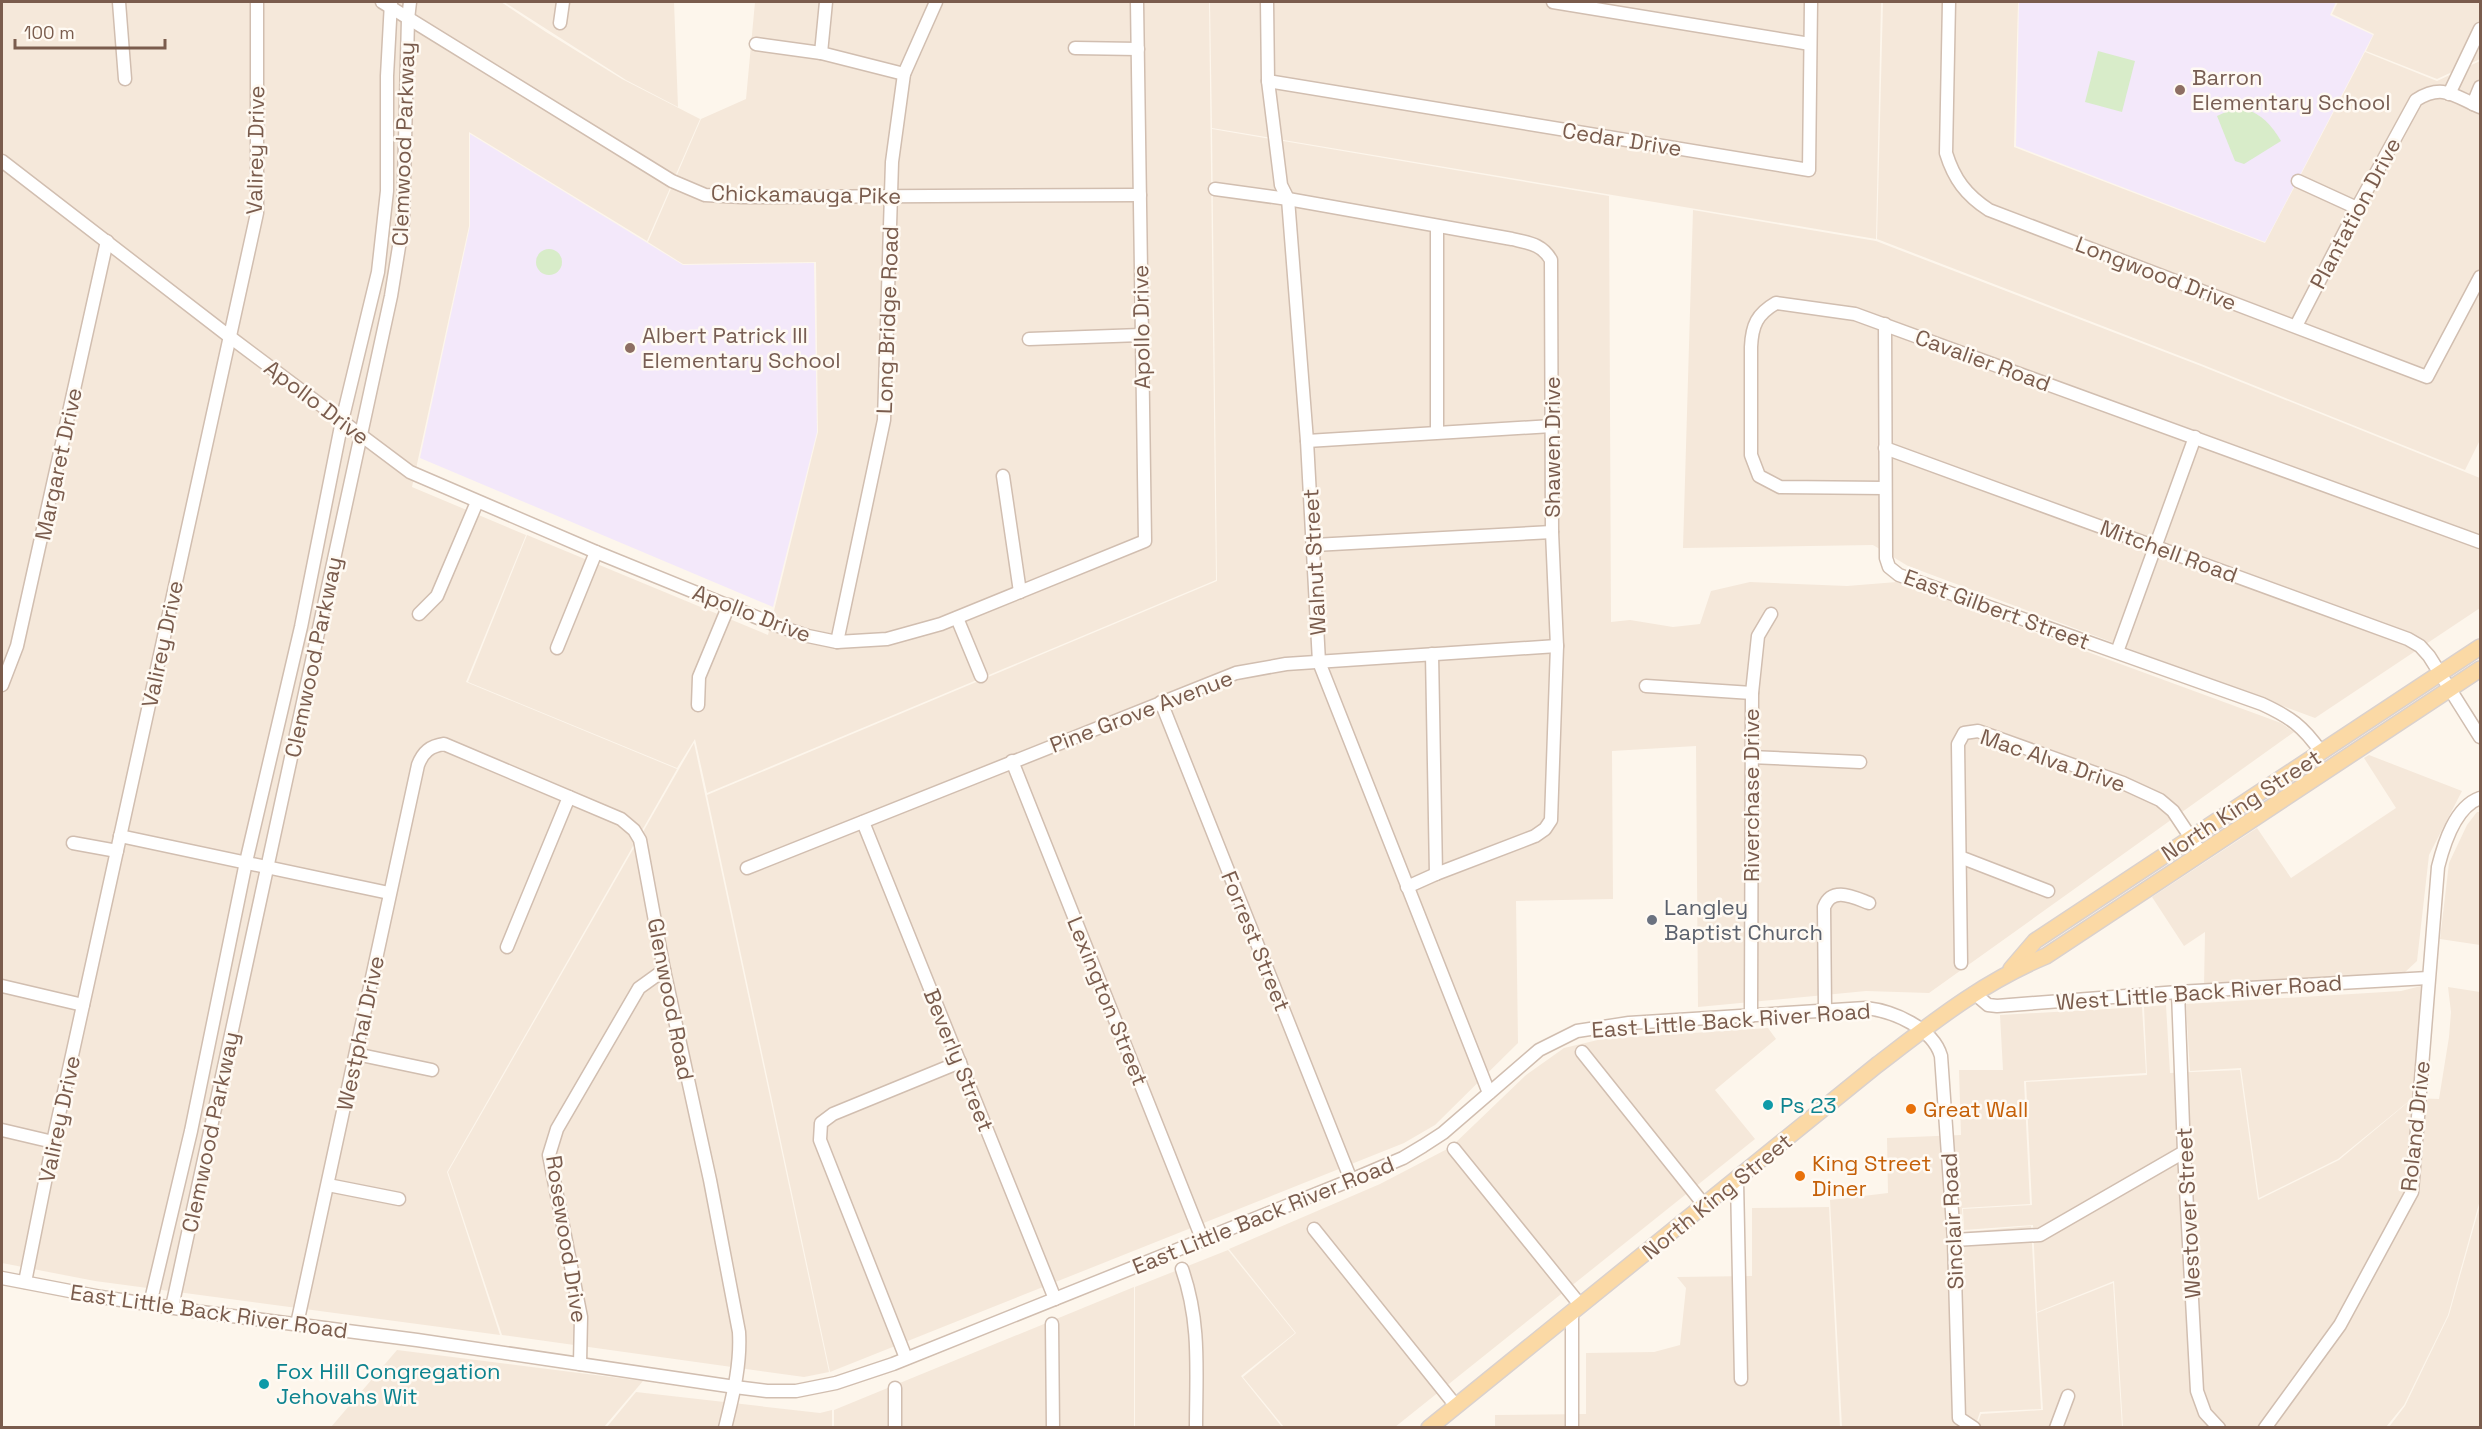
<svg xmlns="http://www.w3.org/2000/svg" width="2482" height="1429" viewBox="0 0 2482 1429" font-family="'Space Grotesk',sans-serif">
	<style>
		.residential { fill: #f5e8da }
		.education { fill: #f3e8fa }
		.green { fill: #d8ecc9 }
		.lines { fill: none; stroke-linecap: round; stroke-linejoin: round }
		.minor-casing { stroke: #d1beb0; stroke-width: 15 }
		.major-casing { stroke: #dad1cd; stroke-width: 18 }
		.minor { stroke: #fff; stroke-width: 12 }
		.major { stroke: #fbd9a5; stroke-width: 15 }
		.education-dot { fill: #8d6e63; stroke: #fffaf3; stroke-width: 2 }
		.worship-dot { fill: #6b7280; stroke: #fffaf3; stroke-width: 2 }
		.culture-dot { fill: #0f9aa8; stroke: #fffaf3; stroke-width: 2 }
		.food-dot { fill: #e8710a; stroke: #fffaf3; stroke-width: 2 }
		.labels { text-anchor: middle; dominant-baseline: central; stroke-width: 5; stroke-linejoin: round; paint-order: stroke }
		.education-label { font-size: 22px; fill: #785e54; stroke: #fffaf3; text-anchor: start }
		.street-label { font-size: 22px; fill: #7a5c4d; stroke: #fffaf3 }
		.worship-label { font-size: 22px; fill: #5b616d; stroke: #fffaf3; text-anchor: start }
		.culture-label { font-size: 22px; fill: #0d838f; stroke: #fffaf3; text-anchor: start }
		.food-label { font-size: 22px; fill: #c56008; stroke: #fffaf3; text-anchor: start }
	</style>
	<rect width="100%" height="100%" fill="#fdf6ec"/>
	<!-- residential -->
	<g class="residential">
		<path d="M 2,2 L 501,2 L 546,32 L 622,79 L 700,119 L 647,241 L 469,132 L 469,226 L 412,487 L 526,535 L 466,682 L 677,769 L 447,1172 L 500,1335 L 95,1281 L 2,1263 Z"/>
		<path d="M 504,2 L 674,2 L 678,107 L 626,80 Z"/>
		<path d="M 755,2 L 1209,2 L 1216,580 L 707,793 L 695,739 L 677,768 L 468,682 L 527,535 L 768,635 L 818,432 L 816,262 L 683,264 L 648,242 L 701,119 L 746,99 Z"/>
		<path d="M 1210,2 L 1881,2 L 1876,239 L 1212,128 Z"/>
		<path d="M 1883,2 L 2018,2 L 2014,147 L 2265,243 L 2365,52 L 2437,81 L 2480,61 L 2480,440 L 2465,470 L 2201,364 L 1877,239 Z"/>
		<path d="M 2338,2 L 2480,2 L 2480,59 L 2437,79 L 2366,51 L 2374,34 L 2332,14 Z"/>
		<path d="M 1212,129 L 1609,196 L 1611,622 L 1630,620 L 1673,627 L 1700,624 L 1711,591 L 1750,582 L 1847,586 L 1897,582 L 2281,723 L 2294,732 L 1929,993 L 1866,991 L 1698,1007 L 1696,746 L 1612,751 L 1613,899 L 1516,901 L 1518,1043 L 1435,1125 L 1404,1143 L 830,1372 L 707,795 L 1217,581 Z"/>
		<path d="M 1693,210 L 1876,241 L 2201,366 L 2480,478 L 2480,608 L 2315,718 L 1908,566 L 1873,545 L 1683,548 Z"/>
		<path d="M 694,743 L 829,1372 L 804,1377 L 502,1335 L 448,1172 Z"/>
		<path d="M 2369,755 L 2462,791 L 2429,855 L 2417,961 L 2403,974 L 2204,986 L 2205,932 L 2184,946 L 2152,897 L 2257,828 L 2291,878 L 2396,808 L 2364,758 Z"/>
		<path d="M 2477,812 L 2480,812 L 2480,945 L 2440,939 L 2449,863 L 2467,825 Z"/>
		<path d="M 2429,984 L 2414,1097 L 2338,1159 L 2259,1198 L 2241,1068 L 2190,1071 L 2186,1004 L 2401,991 Z"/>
		<path d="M 2448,987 L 2480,992 L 2480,1200 L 2448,1315 L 2404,1405 L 2386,1427 L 2123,1427 L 2114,1281 L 2037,1312 L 2033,1225 L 1964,1230 L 1963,1209 L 2032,1205 L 2026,1082 L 2147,1075 L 2144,1007 L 2166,1005 L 2170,1073 L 2240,1070 L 2258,1200 L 2339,1160 L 2413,1098 L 2439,1099 L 2449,1037 L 2451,1012 Z"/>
		<path d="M 2142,1007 L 2146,1073 L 2024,1081 L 2030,1204 L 1962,1208 L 1963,1232 L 2031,1226 L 2041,1409 L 1980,1412 L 1975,1427 L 1842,1427 L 1830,1200 L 1888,1193 L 1887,1138 L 1961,1135 L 1959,1070 L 2003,1070 L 2000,1015 Z"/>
		<path d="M 1768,1028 L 1776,1039 L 1715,1090 L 1755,1139 L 1395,1427 L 1284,1427 L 1243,1377 L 1296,1333 L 1229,1249 L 1380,1184 L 1451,1147 L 1526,1075 L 1564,1048 L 1602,1039 Z"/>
		<path d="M 2480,1205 L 2480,1427 L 2389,1427 L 2405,1406 L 2449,1315 Z"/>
		<path d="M 1829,1207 L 1840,1427 L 1495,1428 L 1495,1415 L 1586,1414 L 1586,1353 L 1654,1352 L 1680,1345 L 1686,1288 L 1677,1277 L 1752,1276 L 1752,1208 Z"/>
		<path d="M 1228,1250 L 1295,1333 L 1241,1376 L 1282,1427 L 1135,1427 L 1135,1287 Z"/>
		<path d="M 2113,1283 L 2122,1427 L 1976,1428 L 1981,1414 L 2043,1410 L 2037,1313 Z"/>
		<path d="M 1134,1287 L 1134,1427 L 834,1427 L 834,1410 Z"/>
		<path d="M 397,1350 L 643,1381 L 604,1427 L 331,1427 Z"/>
		<path d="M 636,1392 L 820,1413 L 832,1410 L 832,1427 L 606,1428 Z"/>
	</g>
	<!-- education -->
	<g class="education">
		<path d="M 2019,2 L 2336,2 L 2330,15 L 2373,35 L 2265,242 L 2016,146 Z"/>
		<path d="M 470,134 L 683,265 L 814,263 L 817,432 L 773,607 L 420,458 L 470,226 Z"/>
	</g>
	<!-- green -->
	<g class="green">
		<path d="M 2098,51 L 2135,61 L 2122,112 L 2085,102 Z"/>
		<path d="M 2244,108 C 2262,115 2271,124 2281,141 L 2244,164 L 2235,161 L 2217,116 L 2230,110 Z"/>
		<circle cx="549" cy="262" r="13"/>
	</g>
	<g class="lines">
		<!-- minor casing -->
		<g class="minor-casing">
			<g id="minor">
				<path d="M 119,2 L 125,79"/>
				<path d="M 382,2 L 672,181 L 705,195 L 742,197 L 1140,195"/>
				<path d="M 1267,2 L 1268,81 L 1281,185 L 1288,199 L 1307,441 L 1319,662 L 1489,1093"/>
				<path d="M 1553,2 L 1810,44"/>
				<path d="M 1949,2 L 1946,153 C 1954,179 1966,195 1989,210 L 2427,377 L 2480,277"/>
				<path d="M 560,23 L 563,2"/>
				<path d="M 756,44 L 821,53 L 904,74"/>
				<path d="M 1075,48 L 1138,49"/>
				<path d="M 821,53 L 826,2"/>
				<path d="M 1268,81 L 1809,170 L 1811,2"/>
				<path d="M 2449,94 L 2480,29"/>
				<path d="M 2473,104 L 2480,87"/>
				<path d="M 2,161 L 230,337 L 410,472 L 596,552 L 778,626 L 808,636 L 837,642 L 887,639 L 941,624 L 1145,541 L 1137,2"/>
				<path d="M 2298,181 L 2357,208"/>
				<path d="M 1215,189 L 1288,199 L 1512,239 C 1529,243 1542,244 1551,260 L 1552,532 L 1557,646 L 1551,820 L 1545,829 L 1535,836 L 1436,874 L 1407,887"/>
				<path d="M 1437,226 L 1437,432"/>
				<path d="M 1885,324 L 1886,558 L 1889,567 L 1899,575 L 2262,704 C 2290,717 2303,726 2321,752"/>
				<path d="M 2296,326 L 2357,208 L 2416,100 C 2443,83 2454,96 2480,107"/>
				<path d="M 1029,339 L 1141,335"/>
				<path d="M 1307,441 L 1552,426"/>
				<path d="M 1885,448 L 2408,639 L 2420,646 L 2429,656 L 2480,737"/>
				<path d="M 1003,476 L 1020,592"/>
				<path d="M 1885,488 L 1780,487 L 1759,476 L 1751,455 L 1751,347 C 1752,325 1757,314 1776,303 L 1855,314 L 2480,542"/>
				<path d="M 1314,545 L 1552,532"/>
				<path d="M 419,614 L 437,596 L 477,502"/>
				<path d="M 957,618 L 981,676"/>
				<path d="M 837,642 L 884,420 L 892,162 L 904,74 L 936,2"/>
				<path d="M 557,648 L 596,552"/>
				<path d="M 2117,652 L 2195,437"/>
				<path d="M 1432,654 L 1436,874"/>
				<path d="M 2,685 L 17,646 L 107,241"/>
				<path d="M 1646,686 L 1752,693"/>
				<path d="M 1161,702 L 1351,1180"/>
				<path d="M 698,705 L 699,677 L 729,605"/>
				<path d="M 1750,757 L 1860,762"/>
				<path d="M 1012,761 L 1203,1241"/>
				<path d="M 863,822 L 1055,1299"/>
				<path d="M 120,836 L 389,893"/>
				<path d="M 73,843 L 117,851"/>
				<path d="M 1960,857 L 2048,891"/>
				<path d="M 747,868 L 1236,673 L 1286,664 L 1557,646"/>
				<path d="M 507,947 L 569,797"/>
				<path d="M 1961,963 L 1958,744 L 1964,733 L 1978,731 L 2123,783 L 2160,800 L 2173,811 L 2201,853"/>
				<path d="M 2,986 L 83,1005"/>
				<path d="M 2178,992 L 2184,1152 L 2197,1391 L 2205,1413 L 2219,1428"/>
				<path d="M 1974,993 L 1988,1005 L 1997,1006 L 2178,992 L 2428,978"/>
				<path d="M 1825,1010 L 1824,907 C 1832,886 1853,897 1869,903"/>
				<path d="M 1751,1016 L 1752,693 L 1758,636 L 1771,614"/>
				<path d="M 1582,1052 L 1705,1206"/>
				<path d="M 356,1054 L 432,1070"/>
				<path d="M 2,1130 L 53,1142"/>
				<path d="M 1454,1149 L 1581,1306"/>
				<path d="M 1737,1180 L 1741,1379"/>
				<path d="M 328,1185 L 399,1199"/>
				<path d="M 1314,1229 L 1456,1406"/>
				<path d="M 1954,1240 L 2040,1235 L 2184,1152"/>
				<path d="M 1182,1269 C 1201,1323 1196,1372 1196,1428"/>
				<path d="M 2,1278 L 101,1297 L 201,1312 L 417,1340 L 735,1387 L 767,1391 L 796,1391 L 836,1383 L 893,1364 L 1351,1180 L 1403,1158 L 1423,1146 L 1443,1133 L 1539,1050 L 1577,1031 L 1629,1023 L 1866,1008 C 1893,1011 1933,1028 1941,1056 L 1954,1240 L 1959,1418 L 1974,1428"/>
				<path d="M 25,1282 L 53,1142 L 257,213 L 257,2"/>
				<path d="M 150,1304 L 191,1131 L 246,862 L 301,627 L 342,421 L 378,272 L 387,191 L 387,76 L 391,2"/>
				<path d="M 172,1307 L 391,296 L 403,222 L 408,19 L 410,2"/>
				<path d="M 1572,1313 L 1572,1428"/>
				<path d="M 297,1324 L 418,765 C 423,752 430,746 444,744 L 621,819 L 634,830 L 640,840 L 664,970 L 710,1180 L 739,1332 C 741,1365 733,1395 725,1428"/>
				<path d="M 1052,1324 L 1053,1428"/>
				<path d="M 906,1358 L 820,1140 L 821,1123 L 833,1114 L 960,1062"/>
				<path d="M 580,1364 L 581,1317 L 549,1155 L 557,1129 L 639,988 L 664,970"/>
				<path d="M 895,1388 L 895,1428"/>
				<path d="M 2056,1428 L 2068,1396"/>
				<path d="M 2265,1428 L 2340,1325 L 2412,1192 L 2438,867 C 2444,843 2455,807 2480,798"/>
			</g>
		</g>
		<!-- major casing -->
		<g class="major-casing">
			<g id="major">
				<path d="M 2011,969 L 2035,941 L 2480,647"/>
				<path d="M 1429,1428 L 1877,1065 C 1932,1023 1981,983 2046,956 L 2480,669"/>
			</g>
		</g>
		<!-- minor -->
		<use href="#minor" class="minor"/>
		<!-- major -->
		<use href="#major" class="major"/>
	</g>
	<!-- markers -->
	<g class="education-dot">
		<circle cx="2180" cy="90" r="6"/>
		<circle cx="630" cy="348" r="6"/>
	</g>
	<circle class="worship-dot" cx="1652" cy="920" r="6"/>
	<g class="culture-dot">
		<circle cx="1768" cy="1105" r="6"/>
		<circle cx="264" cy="1384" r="6"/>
	</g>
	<g class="food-dot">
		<circle cx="1911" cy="1109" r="6"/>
		<circle cx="1800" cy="1176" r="6"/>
	</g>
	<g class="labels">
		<!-- education labels -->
		<g class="education-label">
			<text x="2192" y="77">Barron<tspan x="2192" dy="25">Elementary School</tspan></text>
			<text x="642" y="335">Albert Patrick III<tspan x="642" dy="25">Elementary School</tspan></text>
		</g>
		<!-- street labels -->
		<g class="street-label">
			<text transform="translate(1622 139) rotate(9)">Cedar Drive</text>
			<text transform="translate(403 144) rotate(-88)">Clemwood Parkway</text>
			<text transform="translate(255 150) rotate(-89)">Valirey Drive</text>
			<text transform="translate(806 194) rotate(1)">Chickamauga Pike</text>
			<text transform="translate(2355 213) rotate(-62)">Plantation Drive</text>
			<text transform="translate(2156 273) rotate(21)">Longwood Drive</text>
			<text transform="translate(887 320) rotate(-88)">Long Bridge Road</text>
			<text transform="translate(1141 327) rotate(-91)">Apollo Drive</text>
			<text transform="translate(1983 360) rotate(20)">Cavalier Road</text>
			<text transform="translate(317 402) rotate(37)">Apollo Drive</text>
			<text transform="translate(1552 447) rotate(-90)">Shawen Drive</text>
			<text transform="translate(58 464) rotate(-78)">Margaret Drive</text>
			<text transform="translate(2169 551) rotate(20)">Mitchell Road</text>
			<text transform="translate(1314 562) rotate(-93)">Walnut Street</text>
			<text transform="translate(1997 609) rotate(20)">East Gilbert Street</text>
			<text transform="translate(752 613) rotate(21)">Apollo Drive</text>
			<text transform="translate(162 644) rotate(-78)">Valirey Drive</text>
			<text transform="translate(313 657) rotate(-78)">Clemwood Parkway</text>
			<text transform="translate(1141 711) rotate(-21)">Pine Grove Avenue</text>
			<text transform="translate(2053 760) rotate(19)">Mac Alva Drive</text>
			<text transform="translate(1751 795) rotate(-90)">Riverchase Drive</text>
			<text transform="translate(2241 805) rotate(-33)">North King Street</text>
			<text transform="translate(1256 941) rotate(68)">Forrest Street</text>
			<text transform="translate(2199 992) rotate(-4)">West Little Back River Road</text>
			<text transform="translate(671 999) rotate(79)">Glenwood Road</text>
			<text transform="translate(1108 1001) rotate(68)">Lexington Street</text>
			<text transform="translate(1731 1020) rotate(-4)">East Little Back River Road</text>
			<text transform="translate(360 1033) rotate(-78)">Westphal Drive</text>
			<text transform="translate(959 1060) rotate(68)">Beverly Street</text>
			<text transform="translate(59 1119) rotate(-78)">Valirey Drive</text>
			<text transform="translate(2415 1126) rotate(-84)">Roland Drive</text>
			<text transform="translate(210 1132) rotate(-78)">Clemwood Parkway</text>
			<text transform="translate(1717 1196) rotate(-39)">North King Street</text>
			<text transform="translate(2188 1213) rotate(-93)">Westover Street</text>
			<text transform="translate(1263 1215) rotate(-22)">East Little Back River Road</text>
			<text transform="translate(1952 1221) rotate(-93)">Sinclair Road</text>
			<text transform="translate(567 1239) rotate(81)">Rosewood Drive</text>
			<text transform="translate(209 1311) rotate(8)">East Little Back River Road</text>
		</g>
		<!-- worship labels -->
		<g class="worship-label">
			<text x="1664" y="907">Langley<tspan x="1664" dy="25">Baptist Church</tspan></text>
		</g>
		<!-- culture labels -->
		<g class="culture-label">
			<text x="1780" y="1105">Ps 23</text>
			<text x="276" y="1371">Fox Hill Congregation<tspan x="276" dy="25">Jehovahs Wit</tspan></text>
		</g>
		<!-- food labels -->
		<g class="food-label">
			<text x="1923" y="1109">Great Wall</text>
			<text x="1812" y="1163">King Street<tspan x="1812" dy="25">Diner</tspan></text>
		</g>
	</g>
	<!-- border -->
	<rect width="2482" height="1429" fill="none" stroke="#7a5c4d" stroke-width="6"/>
	<!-- scale -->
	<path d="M15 39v9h150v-9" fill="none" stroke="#7a5c4d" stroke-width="3"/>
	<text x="24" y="39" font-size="18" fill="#7a5c4d" stroke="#fffaf3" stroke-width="4.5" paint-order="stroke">100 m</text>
</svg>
